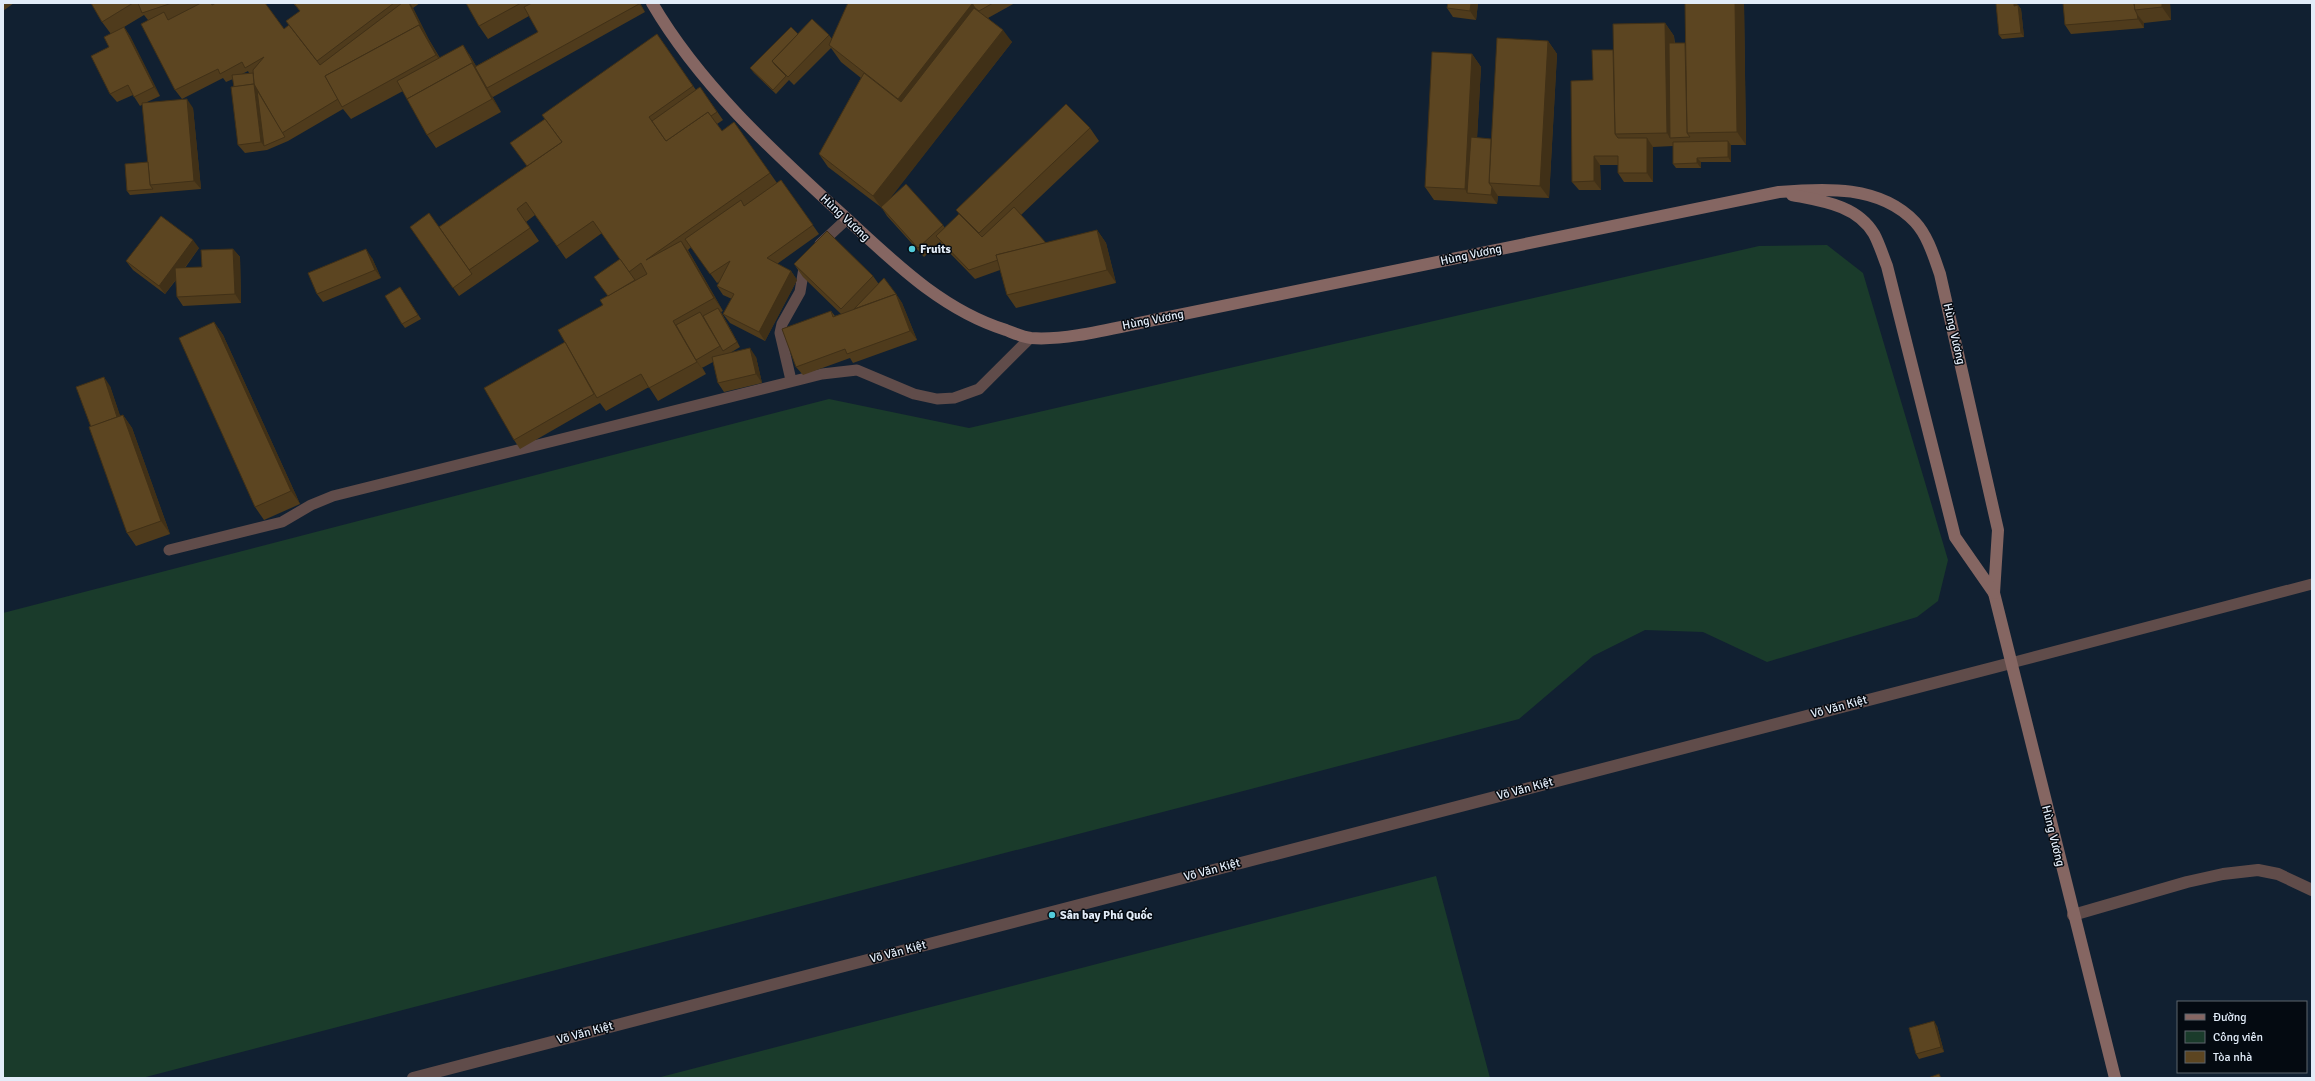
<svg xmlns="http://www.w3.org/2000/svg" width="2315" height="1081" viewBox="0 0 2315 1081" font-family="Signika,sans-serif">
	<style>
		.green { fill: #1a3b2b }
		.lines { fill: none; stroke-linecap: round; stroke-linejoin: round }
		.service { stroke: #604c4a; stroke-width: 11 }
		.minor { stroke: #604c4a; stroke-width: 12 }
		.tertiary { stroke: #604c4a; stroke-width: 12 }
		.secondary { stroke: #856662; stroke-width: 12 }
		.wall { fill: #4f3b1c; fill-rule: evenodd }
		.shaded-wall { fill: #403017 }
		.building { fill: #5c4521; stroke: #403017 }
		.poi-dot { fill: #52cbda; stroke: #040a11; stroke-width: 1.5 }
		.labels { text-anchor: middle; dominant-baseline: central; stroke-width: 3; stroke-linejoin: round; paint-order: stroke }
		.street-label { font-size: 12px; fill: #e2ecf8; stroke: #040a11 }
		.poi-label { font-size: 12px; font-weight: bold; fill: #e2ecf8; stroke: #040a11; text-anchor: start }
	</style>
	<rect width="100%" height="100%" fill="#112031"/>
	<!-- green -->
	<g class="green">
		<path d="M 1827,245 L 1863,273 L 1948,560 L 1938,601 L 1917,617 L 1767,662 L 1703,632 L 1645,630 L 1593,656 L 1519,719 L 142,1078 L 3,1078 L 3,613 L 829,399 L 969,428 L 1759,246 Z"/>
		<path d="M 1436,876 L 1490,1078 L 657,1078 Z"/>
	</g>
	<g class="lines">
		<!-- service -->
		<g class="service">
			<path d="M 820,244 L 847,219"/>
			<path d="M 791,380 L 780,333 L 782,324 L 800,292 L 805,262"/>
			<path d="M 169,550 L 282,522 L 311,505 L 333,496 L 822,374 L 857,370 L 914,394 L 937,399 L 954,398 L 979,389 L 1030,338"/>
			<path d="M 2011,663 L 2312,584"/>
		</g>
		<!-- minor -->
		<path class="minor" d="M 2073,915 L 2187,882 L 2223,874 L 2258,870 L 2278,874 L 2312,890"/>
		<!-- tertiary -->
		<path class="tertiary" d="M 413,1078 L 2011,663"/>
		<!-- secondary -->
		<g class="secondary">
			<path d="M 652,3 C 701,87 775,153 846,218 C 895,263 942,310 1006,330 C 1014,333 1023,337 1031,338 C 1069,341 1121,326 1159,319 L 1779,192 C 1825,188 1880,185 1915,222 C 1928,236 1934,257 1940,274 L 1998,530 L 1994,593 L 2115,1078"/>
			<path d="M 1792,195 C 1822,201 1857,205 1874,234 C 1879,243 1883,256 1887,266 L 1955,537 L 1994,593"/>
		</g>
	</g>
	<!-- wall -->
	<g class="wall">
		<path d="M 3,3 L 14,3 L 3,11 Z"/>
		<path d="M 91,3 L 265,3 L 284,29 L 289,25 L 300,11 L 293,3 L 420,3 L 413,8 L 428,38 L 440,58 L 469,54 L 476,66 L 538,32 L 529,16 L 488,39 L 479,26 L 466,3 L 640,3 L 645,12 L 493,97 L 492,96 L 501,112 L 436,148 L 427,135 L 403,91 L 351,119 L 343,109 L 288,141 L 267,150 L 245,153 L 238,145 L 233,79 L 226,82 L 223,78 L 182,99 L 175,90 L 148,20 L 144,15 L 124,27 L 130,36 L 160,96 L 145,103 L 193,108 L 201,189 L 130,195 L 127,191 L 148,162 L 143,104 L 140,106 L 133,95 L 117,102 L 110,94 L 109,47 L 111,34 L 102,22 ZM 248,71 L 249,73 L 242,74 Z"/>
		<path d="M 848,3 L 1015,3 L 988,18 L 1012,42 L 890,198 L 943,225 L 945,228 L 959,214 L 956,210 L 1090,128 L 1099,141 L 1021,215 L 1046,243 L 1097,230 L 1106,243 L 1116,283 L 1016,308 L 1007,295 L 1000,270 L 975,279 L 942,245 L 940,242 L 924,257 L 887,216 L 882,208 L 828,167 L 819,154 L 861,78 L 841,62 L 831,48 L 794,85 L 789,80 L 776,94 L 754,73 L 750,68 L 798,34 L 829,35 L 832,39 Z"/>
		<path d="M 1448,3 L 1478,3 L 1476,20 L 1453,17 L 1447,8 Z"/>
		<path d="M 1685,3 L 1744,3 L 1746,145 L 1731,145 L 1731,162 L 1701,162 L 1701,168 L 1676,168 L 1673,164 L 1673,146 L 1653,147 L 1653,182 L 1624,182 L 1618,173 L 1618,165 L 1600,165 L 1601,190 L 1579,190 L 1572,182 L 1593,80 L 1613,50 L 1665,23 L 1674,36 L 1675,43 L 1685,43 Z"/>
		<path d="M 1996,3 L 2017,3 L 2017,5 L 2018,5 L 2021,9 L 2024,37 L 2002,39 L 1999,35 Z"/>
		<path d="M 2063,3 L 2170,3 L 2171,20 L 2144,23 L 2144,28 L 2071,34 L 2065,25 Z"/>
		<path d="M 657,34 L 696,90 L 700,87 L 723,120 L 717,124 L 722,131 L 734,122 L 777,183 L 781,180 L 819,234 L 777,264 L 791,271 L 797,280 L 765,341 L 730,323 L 723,314 L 732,299 L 723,295 L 717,286 L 720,281 L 717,283 L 691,247 L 688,250 L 723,311 L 721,312 L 740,347 L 730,353 L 756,357 L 762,383 L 724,392 L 718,383 L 713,362 L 702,368 L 702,367 L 706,374 L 658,401 L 649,387 L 606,411 L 600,403 L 520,449 L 514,440 L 565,342 L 603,305 L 607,296 L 620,259 L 602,233 L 566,259 L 535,215 L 526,222 L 539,241 L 459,296 L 410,227 L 439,227 L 527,166 L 545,119 Z"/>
		<path d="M 1548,41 L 1557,54 L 1549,198 L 1498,196 L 1497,204 L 1434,200 L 1425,187 L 1472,54 L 1481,67 L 1477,138 L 1491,139 Z"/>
		<path d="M 199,248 L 185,268 L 202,267 L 233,249 L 240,257 L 241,303 L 183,306 L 177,297 L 176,280 L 165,294 L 133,270 L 126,261 Z"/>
		<path d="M 372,258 L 381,278 L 323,302 L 317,294 Z"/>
		<path d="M 794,264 L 873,276 L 878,283 L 896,294 L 902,303 L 917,340 L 853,363 L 850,358 L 803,375 L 796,367 L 831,311 L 835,316 L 841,314 L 803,277 Z"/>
		<path d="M 400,287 L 421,319 L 405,328 L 402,324 Z"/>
		<path d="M 214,322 L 223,335 L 300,504 L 264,520 L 255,507 Z"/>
		<path d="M 110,386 L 120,416 L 123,415 L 132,428 L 170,534 L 136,546 L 127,533 L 91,427 Z"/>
		<path d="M 1937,1026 L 1944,1052 L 1919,1059 L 1916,1054 Z"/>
	</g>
	<!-- shaded-wall -->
	<g class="shaded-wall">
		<path d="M 409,3 L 410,3 L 413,8 L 428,38 L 445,68 L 436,55 L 419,25 Z"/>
		<path d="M 639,3 L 640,3 L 645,12 L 639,4 Z"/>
		<path d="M 971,3 L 973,3 L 977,12 L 910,115 L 898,99 Z"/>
		<path d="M 1471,3 L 1478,3 L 1476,20 L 1470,11 Z"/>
		<path d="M 1735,3 L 1744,3 L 1746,145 L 1737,132 Z"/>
		<path d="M 2014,3 L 2017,3 L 2018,10 L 2014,6 Z"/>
		<path d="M 2162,3 L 2170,3 L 2171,20 L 2162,7 Z"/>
		<path d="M 2018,5 L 2021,9 L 2024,37 L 2021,33 Z"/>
		<path d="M 2137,14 L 2144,23 L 2144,28 L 2138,19 Z"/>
		<path d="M 1665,23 L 1674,36 L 1676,137 L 1670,138 L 1667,133 Z"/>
		<path d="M 124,27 L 130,36 L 160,96 L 154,87 Z"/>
		<path d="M 1003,30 L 1012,42 L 882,209 L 873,196 Z"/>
		<path d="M 1548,41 L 1557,54 L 1549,198 L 1540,186 Z"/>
		<path d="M 463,45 L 469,54 L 488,87 L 487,88 L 492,96 L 501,112 L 492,99 Z"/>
		<path d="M 1472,54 L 1481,67 L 1474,194 L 1467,193 L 1465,189 Z"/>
		<path d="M 254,84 L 260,93 L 264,146 L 261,142 Z"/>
		<path d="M 187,99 L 193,108 L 201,189 L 194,181 Z"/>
		<path d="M 1647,138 L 1653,147 L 1653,182 L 1647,173 Z"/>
		<path d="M 1728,141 L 1731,145 L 1731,162 L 1728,157 Z"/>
		<path d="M 1594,156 L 1600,165 L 1601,190 L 1594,181 Z"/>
		<path d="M 1697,158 L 1701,162 L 1701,168 L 1697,163 Z"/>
		<path d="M 1492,187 L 1498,196 L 1497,204 L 1491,195 Z"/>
		<path d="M 1097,230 L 1106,243 L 1116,283 L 1107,270 Z"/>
		<path d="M 193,240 L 199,248 L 165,294 L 159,286 Z"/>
		<path d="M 681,241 L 690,254 L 723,311 L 714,298 Z"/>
		<path d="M 233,249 L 240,257 L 241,303 L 235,294 Z"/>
		<path d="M 366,249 L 372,258 L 381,278 L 375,270 Z"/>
		<path d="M 791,271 L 797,280 L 765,341 L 759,332 Z"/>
		<path d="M 896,294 L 902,303 L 917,340 L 910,331 Z"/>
		<path d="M 718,308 L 721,312 L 740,347 L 737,342 Z"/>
		<path d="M 673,321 L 682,334 L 696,360 L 706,374 L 697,362 Z"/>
		<path d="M 214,322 L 223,335 L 300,504 L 291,491 Z"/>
		<path d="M 750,348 L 756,357 L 762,383 L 756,374 Z"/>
		<path d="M 104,377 L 110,386 L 125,430 L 119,422 Z"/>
		<path d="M 123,415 L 132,428 L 170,534 L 161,521 Z"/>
		<path d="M 1934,1021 L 1937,1026 L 1944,1052 L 1941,1047 Z"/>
	</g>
	<!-- building -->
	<g class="building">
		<path d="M 91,3 L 133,3 L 102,22 Z"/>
		<path d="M 138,3 L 172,3 L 142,13 Z"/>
		<path d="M 201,3 L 211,3 L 212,5 L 216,3 L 265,3 L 284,29 L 289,25 L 320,65 L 402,3 L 409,3 L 422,29 L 419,25 L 325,76 L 338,99 L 282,133 L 254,84 L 253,70 L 264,57 L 245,68 L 242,62 L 220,74 L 218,69 L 175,90 L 141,24 L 164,12 L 168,20 Z"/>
		<path d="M 294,3 L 394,3 L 317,61 L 286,21 L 300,11 Z"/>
		<path d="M 466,3 L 521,3 L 479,26 Z"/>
		<path d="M 532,3 L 639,3 L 639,4 L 487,88 L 475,67 L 538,32 L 524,7 Z"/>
		<path d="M 848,3 L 971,3 L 972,4 L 898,99 L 829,45 Z"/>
		<path d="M 972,3 L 993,3 L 979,11 L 975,8 Z"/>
		<path d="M 1448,3 L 1471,3 L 1470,11 L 1447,8 Z"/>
		<path d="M 1685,3 L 1735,3 L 1737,132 L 1687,133 Z"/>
		<path d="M 1996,3 L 2014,3 L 2014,6 L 2018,5 L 2021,33 L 1999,35 Z"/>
		<path d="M 2063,3 L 2134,3 L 2135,10 L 2137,14 L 2138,19 L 2065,25 Z"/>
		<path d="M 2134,3 L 2162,3 L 2162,7 L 2135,10 Z"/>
		<path d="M 974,8 L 1003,30 L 873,196 L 819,154 L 864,73 L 901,102 Z"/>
		<path d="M 812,19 L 829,35 L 788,77 L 772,61 Z"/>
		<path d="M 1665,23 L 1667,133 L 1615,134 L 1613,24 Z"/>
		<path d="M 419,25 L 436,55 L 342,107 L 325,76 Z"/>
		<path d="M 124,27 L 154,87 L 134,97 L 128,85 L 110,94 L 91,56 L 109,47 L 104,37 Z"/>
		<path d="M 791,27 L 798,34 L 772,61 L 775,65 L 786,76 L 773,90 L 750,68 Z"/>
		<path d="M 657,34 L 693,86 L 649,117 L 666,141 L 708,112 L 722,131 L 734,122 L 770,173 L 646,260 L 681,241 L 714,298 L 673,321 L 697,362 L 649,388 L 641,374 L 597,398 L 558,330 L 603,305 L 600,300 L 647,274 L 641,263 L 629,272 L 593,221 L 557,246 L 526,202 L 517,209 L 530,228 L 469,270 L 439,227 L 562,142 L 542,115 Z"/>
		<path d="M 1497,38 L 1548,41 L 1540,186 L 1489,183 Z"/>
		<path d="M 1669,43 L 1685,43 L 1687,133 L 1690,137 L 1670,138 Z"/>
		<path d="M 463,45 L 475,67 L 472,63 L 407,99 L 397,81 Z"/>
		<path d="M 1592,50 L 1613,50 L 1615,134 L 1618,138 L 1647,138 L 1647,173 L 1618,173 L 1618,156 L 1594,156 L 1594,181 L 1572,182 L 1571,81 L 1593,80 Z"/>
		<path d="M 1432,52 L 1472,54 L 1465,189 L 1425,187 Z"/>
		<path d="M 472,63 L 492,99 L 427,135 L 407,99 Z"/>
		<path d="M 253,73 L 254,84 L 234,87 L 232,75 Z"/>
		<path d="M 254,84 L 261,142 L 238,145 L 231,87 Z"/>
		<path d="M 700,87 L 717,112 L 711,116 L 708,112 L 666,141 L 652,121 Z"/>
		<path d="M 257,90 L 285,137 L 264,146 Z"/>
		<path d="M 187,99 L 194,181 L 150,185 L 142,103 Z"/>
		<path d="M 1066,104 L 1090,128 L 979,233 L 956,210 Z"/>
		<path d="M 545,119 L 562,142 L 527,166 L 510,143 Z"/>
		<path d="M 1471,137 L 1491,139 L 1489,183 L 1492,187 L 1491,195 L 1467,193 Z"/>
		<path d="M 1728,141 L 1728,157 L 1697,158 L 1697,163 L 1673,164 L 1673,142 Z"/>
		<path d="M 148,162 L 150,185 L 153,189 L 127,191 L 125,164 Z"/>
		<path d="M 781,180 L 813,225 L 767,258 L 791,271 L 759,332 L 723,314 L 734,294 L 717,286 L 730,261 L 710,274 L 685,239 L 741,200 L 744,206 Z"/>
		<path d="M 906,184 L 943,225 L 918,248 L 881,207 Z"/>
		<path d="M 1014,207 L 1046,243 L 996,255 L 998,260 L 969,270 L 936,236 L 959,214 L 982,237 Z"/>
		<path d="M 429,213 L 472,274 L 453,288 L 410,227 Z"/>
		<path d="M 161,216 L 193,240 L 159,286 L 126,261 Z"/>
		<path d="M 1097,230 L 1107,270 L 1007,295 L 996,255 Z"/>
		<path d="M 827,231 L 873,276 L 841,309 L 794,264 Z"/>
		<path d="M 233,249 L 235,294 L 177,297 L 175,268 L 202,267 L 201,250 Z"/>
		<path d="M 366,249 L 375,270 L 317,294 L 308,273 Z"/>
		<path d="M 620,259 L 635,280 L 608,296 L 594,277 Z"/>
		<path d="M 884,278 L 896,294 L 854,309 Z"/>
		<path d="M 400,287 L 418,315 L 402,324 L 385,296 Z"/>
		<path d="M 896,294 L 910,331 L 847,354 L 845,349 L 796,367 L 782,329 L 831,311 L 833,317 Z"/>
		<path d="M 718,308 L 737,342 L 723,351 L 703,316 Z"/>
		<path d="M 700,312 L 720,346 L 696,360 L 676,325 Z"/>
		<path d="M 214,322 L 291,491 L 255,507 L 179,338 Z"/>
		<path d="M 565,342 L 594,394 L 514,440 L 484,388 Z"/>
		<path d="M 750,348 L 756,374 L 718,383 L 712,357 Z"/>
		<path d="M 104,377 L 117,417 L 91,427 L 76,387 Z"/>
		<path d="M 123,415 L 161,521 L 127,533 L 89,427 Z"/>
		<path d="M 1934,1021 L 1941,1047 L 1916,1054 L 1909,1028 Z"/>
		<path d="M 1939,1074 L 1941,1078 L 1928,1078 Z"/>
	</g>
	<!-- markers -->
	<g class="poi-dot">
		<circle cx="912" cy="249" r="4"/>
		<circle cx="1052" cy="915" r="4"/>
	</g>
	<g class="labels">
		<!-- street labels -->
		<g class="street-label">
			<text transform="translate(845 218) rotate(43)">Hùng Vương</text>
			<text transform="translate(1471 255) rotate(-12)">Hùng Vương</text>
			<text transform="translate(1153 320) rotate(-11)">Hùng Vương</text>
			<text transform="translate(1954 334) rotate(77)">Hùng Vương</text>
			<text transform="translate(1839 707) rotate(-15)">Võ Văn Kiệt</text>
			<text transform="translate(1525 789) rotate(-15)">Võ Văn Kiệt</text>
			<text transform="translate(2053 836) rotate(76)">Hùng Vương</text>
			<text transform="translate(1212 870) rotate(-15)">Võ Văn Kiệt</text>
			<text transform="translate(898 952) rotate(-15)">Võ Văn Kiệt</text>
			<text transform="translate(585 1033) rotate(-15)">Võ Văn Kiệt</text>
		</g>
		<!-- poi labels -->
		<g class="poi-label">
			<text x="920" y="249">Fruits</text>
			<text x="1060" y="915">Sân bay Phú Quốc</text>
		</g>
	</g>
	<!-- border -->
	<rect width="2315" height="1081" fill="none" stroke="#e2ecf8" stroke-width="8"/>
	<!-- legend -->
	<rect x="2177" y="1001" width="130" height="72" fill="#040a11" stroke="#5d646d"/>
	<rect x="2185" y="1014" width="20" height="6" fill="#856662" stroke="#5d646d"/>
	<text x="2213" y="1021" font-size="12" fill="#e2ecf8">Đường</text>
	<rect x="2185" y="1031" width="20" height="12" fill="#1a3b2b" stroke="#5d646d"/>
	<text x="2213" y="1041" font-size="12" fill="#e2ecf8">Công viên</text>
	<rect x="2185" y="1051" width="20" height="12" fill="#5c4521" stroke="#5d646d"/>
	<text x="2213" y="1061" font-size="12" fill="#e2ecf8">Tòa nhà</text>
</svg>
